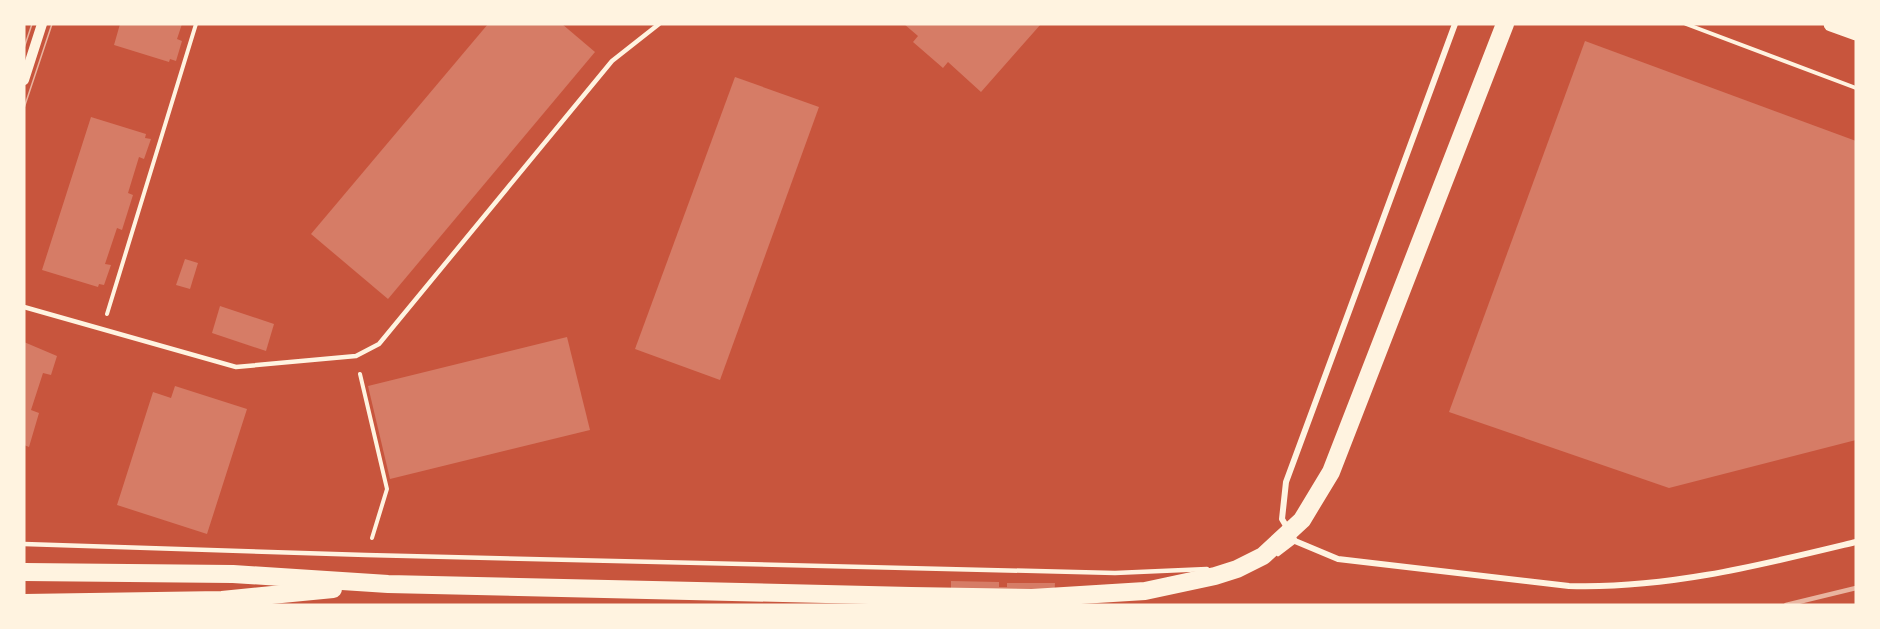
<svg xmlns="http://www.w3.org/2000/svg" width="1880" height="629" viewBox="0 0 1880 629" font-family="Signika,sans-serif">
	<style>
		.building { fill: #d67c66 }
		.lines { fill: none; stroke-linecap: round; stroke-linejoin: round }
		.path { stroke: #fff3e0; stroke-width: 4 }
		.service { stroke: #fff3e0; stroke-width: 4.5 }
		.minor { stroke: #fff3e0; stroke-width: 6 }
		.tertiary { stroke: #fff3e0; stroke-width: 10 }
		.primary { stroke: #fff3e0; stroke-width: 15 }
		.motorway { stroke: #fff3e0; stroke-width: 18 }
		.tram { stroke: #e9b49f; stroke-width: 1.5 }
		.rail { stroke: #e9b49f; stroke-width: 4.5 }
	</style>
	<rect width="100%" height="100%" fill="#c8553d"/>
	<!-- building -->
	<g class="building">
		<path d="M 120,24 L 182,24 L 177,39 L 182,41 L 176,61 L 170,59 L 169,62 L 114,45 Z"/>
		<path d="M 488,24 L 562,24 L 595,52 L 388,299 L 311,234 Z"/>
		<path d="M 904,24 L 1041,24 L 981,92 L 948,62 L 943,68 L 913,42 L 918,36 Z"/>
		<path d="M 1585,41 L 1856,141 L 1856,440 L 1669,488 L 1449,412 Z"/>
		<path d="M 735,77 L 819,107 L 720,380 L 635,349 Z"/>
		<path d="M 91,117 L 146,134 L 145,138 L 151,139 L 144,159 L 139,157 L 128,193 L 133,195 L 122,230 L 117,228 L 105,264 L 111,265 L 104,285 L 99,284 L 98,287 L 42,270 Z"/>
		<path d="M 185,259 L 198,263 L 190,289 L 176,285 Z"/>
		<path d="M 220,306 L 274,324 L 266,351 L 212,333 Z"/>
		<path d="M 567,337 L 590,430 L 390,479 L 368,386 Z"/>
		<path d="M 24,342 L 57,356 L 51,375 L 43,373 L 31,410 L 39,413 L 29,447 L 24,445 Z"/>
		<path d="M 175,386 L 247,409 L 207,534 L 117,505 L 153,392 L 171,398 Z"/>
		<path d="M 951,581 L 999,582 L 999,587 L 1007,587 L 1007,583 L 1055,583 L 1054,599 L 1082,600 L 1082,605 L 923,605 L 951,597 Z"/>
	</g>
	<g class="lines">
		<!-- path -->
		<g class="path">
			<path d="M 1686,24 L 1856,88"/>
			<path d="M 107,314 L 196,24"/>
			<path d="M 360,374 L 387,489 L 372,538"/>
		</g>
		<!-- service -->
		<g class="service">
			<path d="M 24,307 L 236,367 L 356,356 L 379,344 L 612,61 L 659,24"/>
			<path d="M 24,544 L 366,555 L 1115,573 L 1207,569"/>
			<path d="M 1278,554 L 1295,541"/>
		</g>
		<!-- minor -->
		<path class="minor" d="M 1455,24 L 1286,482 L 1282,519 L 1295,541 L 1338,559 L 1569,586 C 1667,589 1761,565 1856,542"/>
		<!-- tertiary -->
		<path class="tertiary" d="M 24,80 L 42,24"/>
		<!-- primary -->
		<path class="primary" d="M 1831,24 L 1856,33"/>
		<!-- motorway -->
		<g class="motorway">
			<path d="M 24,572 L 233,574 L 388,584 L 911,596 L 1032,598 L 1145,591 L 1215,576 L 1237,569 L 1263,556 L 1302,520 L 1331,472 L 1505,24"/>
			<path d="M 24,603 L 222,600 L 333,589"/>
		</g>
		<!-- tram -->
		<g class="tram">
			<path d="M 24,48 L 32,24"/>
			<path d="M 24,108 L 52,24"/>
		</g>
		<!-- rail -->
		<path class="rail" d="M 1786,605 L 1856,588"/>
	</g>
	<!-- border -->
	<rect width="1880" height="629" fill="none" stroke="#fff3e0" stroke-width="51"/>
</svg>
